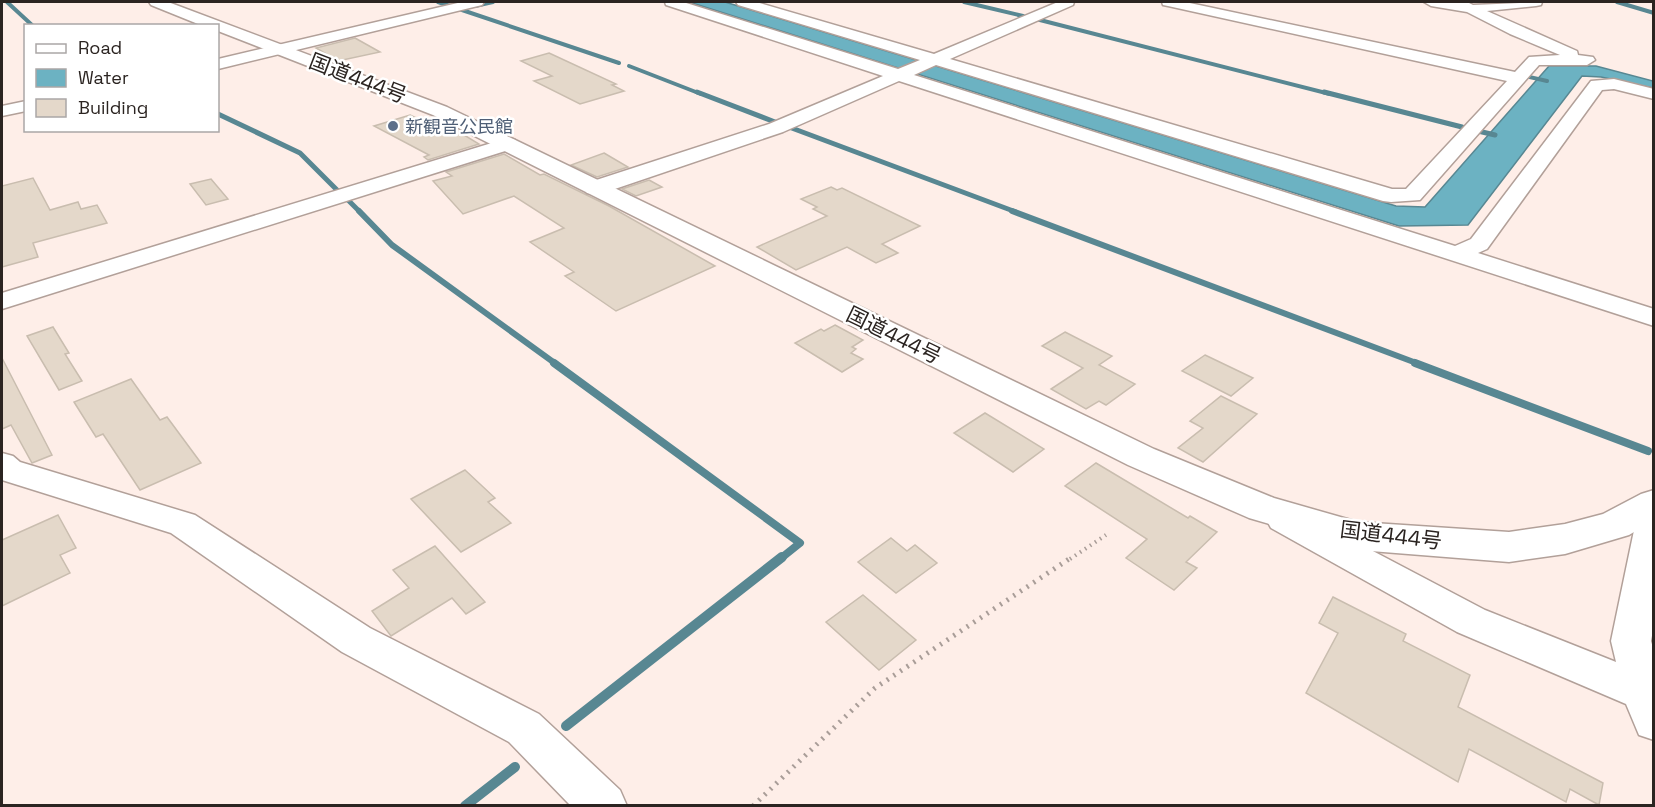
<svg xmlns="http://www.w3.org/2000/svg" width="1655" height="807" viewBox="0 0 1655 807" font-family="'Space Grotesk','Noto Sans JP',sans-serif">
	<style>
		.water { fill: #6cb2c2; stroke: #588792; stroke-width: 1.5 }
		.lines { fill: none; stroke-linecap: round; stroke-linejoin: round }
		.stream-far4 { stroke: #588792; stroke-width: 4 }
		.stream-far3 { stroke: #588792; stroke-width: 5 }
		.stream-far2 { stroke: #588792; stroke-width: 6 }
		.stream-far1 { stroke: #588792; stroke-width: 8 }
		.stream { stroke: #588792; stroke-width: 10 }
		.building { fill: #e4d8ca; stroke: #c9bdaf; stroke-width: 1.5 }
		.minor-casing { stroke: #b2a099; stroke-width: 3 }
		.trunk-casing { stroke: #b2a099; stroke-width: 3 }
		.path-far1 { stroke: #a99d98; stroke-width: 4; stroke-dasharray: 1.5 4.5; stroke-linecap: butt }
		.path { stroke: #a99d98; stroke-width: 5; stroke-dasharray: 2 6; stroke-linecap: butt }
		.minor { fill: #fff; fill-rule: evenodd }
		.trunk { fill: #fff; fill-rule: evenodd }
		.service-dot { fill: #5c6f8a; stroke: #fff; stroke-width: 2 }
		.labels { text-anchor: middle; dominant-baseline: central; stroke-width: 5; stroke-linejoin: round; paint-order: stroke }
		.far-service-label { font-size: 18px; fill: #4e5e75; stroke: #fff; text-anchor: start }
		.street-label { font-size: 21px; fill: #2b2421; stroke: #fff }
	</style>
	<rect width="100%" height="100%" fill="#feeee8"/>
	<!-- water -->
	<path class="water" d="M 689,2 L 725,2 L 1396,206 L 1425,207 L 1549,66 L 1596,66 L 1653,81 L 1653,88 L 1601,77 L 1582,76 L 1468,225 L 1399,226 Z"/>
	<g class="lines">
		<!-- stream-far4 -->
		<g class="stream-far4">
			<path d="M 7,2 L 33,26"/>
			<path d="M 438,2 L 450,6"/>
			<path d="M 964,2 L 1023,16"/>
			<path d="M 1617,2 L 1654,13"/>
			<path d="M 475,6 L 493,2"/>
			<path d="M 459,9 L 619,63"/>
			<path d="M 1036,19 L 1330,94"/>
			<path d="M 629,66 L 701,94"/>
			<path d="M 1521,75 L 1547,81"/>
		</g>
		<!-- stream-far3 -->
		<g class="stream-far3">
			<path d="M 697,92 L 775,122"/>
			<path d="M 1324,92 L 1462,127"/>
			<path d="M 218,114 L 300,153 L 338,191"/>
			<path d="M 789,127 L 1016,212"/>
			<path d="M 1478,131 L 1495,135"/>
			<path d="M 346,198 L 360,212"/>
		</g>
		<!-- stream-far2 -->
		<g class="stream-far2">
			<path d="M 359,211 L 392,245 L 556,364"/>
			<path d="M 1012,211 L 1419,364"/>
		</g>
		<!-- stream-far1 -->
		<g class="stream-far1">
			<path d="M 554,363 L 800,543 L 780,559"/>
			<path d="M 1415,363 L 1648,451"/>
		</g>
		<!-- stream -->
		<g class="stream">
			<path d="M 566,726 L 782,557"/>
			<path d="M 465,806 L 515,767"/>
		</g>
	</g>
	<!-- building -->
	<g class="building">
		<path d="M 355,38 L 380,52 L 338,61 L 316,48 Z"/>
		<path d="M 549,53 L 616,84 L 612,85 L 624,91 L 580,104 L 534,81 L 552,76 L 521,61 Z"/>
		<path d="M 410,115 L 441,130 L 451,127 L 479,144 L 428,160 L 424,157 L 429,155 L 374,126 Z"/>
		<path d="M 604,153 L 628,167 L 597,177 L 571,165 Z"/>
		<path d="M 504,154 L 540,175 L 544,174 L 609,206 L 715,266 L 616,311 L 565,276 L 574,272 L 530,242 L 564,228 L 514,196 L 463,214 L 433,181 L 452,176 L 446,172 Z"/>
		<path d="M 33,178 L 50,210 L 78,202 L 81,209 L 97,205 L 107,223 L 33,243 L 38,257 L 2,267 L 2,186 Z"/>
		<path d="M 211,179 L 228,199 L 206,205 L 190,184 Z"/>
		<path d="M 649,180 L 662,187 L 636,196 L 622,189 Z"/>
		<path d="M 831,187 L 837,190 L 842,188 L 920,226 L 882,244 L 898,253 L 876,263 L 847,247 L 796,270 L 757,247 L 827,216 L 813,209 L 817,207 L 801,199 Z"/>
		<path d="M 835,325 L 863,340 L 852,347 L 856,349 L 851,353 L 863,359 L 842,372 L 795,343 L 821,329 L 824,331 Z"/>
		<path d="M 53,327 L 69,353 L 65,354 L 82,381 L 59,390 L 27,336 Z"/>
		<path d="M 1065,332 L 1112,356 L 1099,365 L 1135,384 L 1106,405 L 1099,401 L 1086,409 L 1051,389 L 1083,368 L 1042,346 Z"/>
		<path d="M 1205,355 L 1253,378 L 1231,396 L 1182,371 Z"/>
		<path d="M 2,358 L 52,455 L 32,463 L 11,425 L 2,429 Z"/>
		<path d="M 131,379 L 160,420 L 167,417 L 201,463 L 140,490 L 103,434 L 96,437 L 74,402 Z"/>
		<path d="M 1221,396 L 1257,414 L 1203,462 L 1178,448 L 1203,428 L 1190,421 Z"/>
		<path d="M 985,413 L 1044,449 L 1013,472 L 954,433 Z"/>
		<path d="M 1096,463 L 1188,518 L 1190,516 L 1217,532 L 1186,562 L 1197,568 L 1174,590 L 1126,558 L 1147,539 L 1065,486 Z"/>
		<path d="M 465,470 L 495,498 L 488,502 L 511,523 L 461,552 L 411,499 Z"/>
		<path d="M 58,515 L 76,548 L 60,555 L 70,573 L 2,606 L 2,540 Z"/>
		<path d="M 891,538 L 907,551 L 915,545 L 937,563 L 896,593 L 858,562 Z"/>
		<path d="M 435,546 L 485,602 L 466,614 L 452,598 L 391,636 L 372,611 L 409,588 L 393,570 Z"/>
		<path d="M 863,595 L 916,640 L 879,670 L 826,622 Z"/>
		<path d="M 1333,597 L 1406,634 L 1403,641 L 1470,675 L 1458,707 L 1603,783 L 1599,805 L 1570,789 L 1566,802 L 1469,749 L 1458,782 L 1306,693 L 1338,633 L 1319,623 Z"/>
	</g>
	<g class="lines">
		<!-- minor casing -->
		<g class="minor-casing">
			<g id="minor">
				<path d="M 462,2 L 484,2 L 482,5 L 218,69 L 218,59 Z"/>
				<path d="M 665,2 L 683,2 L 898,69 L 920,60 L 738,5 L 736,2 L 756,2 L 934,54 L 1058,2 L 1074,2 L 1073,5 L 950,59 L 1392,189 L 1406,189 L 1507,81 L 1168,6 L 1163,5 L 1162,2 L 1185,2 L 1515,72 L 1529,57 L 1560,55 L 1510,34 L 1467,12 L 1431,6 L 1424,2 L 1467,2 L 1473,5 L 1542,2 L 1541,5 L 1536,6 L 1487,11 L 1577,51 L 1578,55 L 1593,57 L 1595,60 L 1587,65 L 1539,65 L 1420,200 L 1391,202 L 1383,201 L 936,65 L 914,75 L 1455,246 L 1471,239 L 1591,81 L 1614,79 L 1654,89 L 1654,99 L 1614,89 L 1602,90 L 1487,249 L 1478,253 L 1654,309 L 1654,326 L 899,81 L 783,132 L 603,193 L 595,194 L 587,193 L 584,188 L 587,183 L 769,124 L 883,76 L 666,5 Z"/>
				<path d="M 26,101 L 26,111 L 2,116 L 2,106 Z"/>
				<path d="M 508,138 L 515,140 L 518,144 L 515,148 L 2,309 L 2,293 Z"/>
				<path d="M 2,453 L 13,456 L 20,462 L 195,515 L 370,628 L 539,714 L 620,790 L 627,806 L 571,806 L 509,742 L 342,652 L 171,533 L 2,480 Z"/>
				<path d="M 1654,504 L 1654,625 L 1651,641 L 1654,651 L 1654,740 L 1639,735 L 1626,704 L 1457,632 L 1271,528 L 1266,519 L 1271,510 L 1283,506 L 1295,510 L 1485,610 L 1616,662 L 1611,641 L 1637,516 L 1642,507 Z"/>
			</g>
		</g>
		<!-- trunk casing -->
		<g class="trunk-casing">
			<path id="trunk" d="M 149,2 L 168,2 L 447,107 L 1154,449 L 1274,498 L 1358,522 L 1509,532 L 1565,524 L 1603,514 L 1641,494 L 1654,490 L 1654,520 L 1629,535 L 1565,554 L 1509,562 L 1358,550 L 1249,518 L 1128,465 L 433,115 L 218,31 L 218,26 L 203,26 L 151,5 Z"/>
		</g>
		<!-- path-far1 -->
		<path class="path-far1" d="M 1070,559 L 1106,535"/>
		<!-- path -->
		<path class="path" d="M 753,806 L 875,688 L 1072,557"/>
		<!-- minor -->
		<use href="#minor" class="minor"/>
		<!-- trunk -->
		<use href="#trunk" class="trunk"/>
	</g>
	<!-- markers -->
	<circle class="service-dot" cx="393" cy="126" r="6"/>
	<g class="labels">
		<!-- far-service labels -->
		<g class="far-service-label">
			<text x="405" y="126">新観音公民館</text>
		</g>
		<!-- street labels -->
		<g class="street-label">
			<text transform="translate(358 78) rotate(21)">国道444号</text>
			<text transform="translate(894 335) rotate(26)">国道444号</text>
			<text transform="translate(1391 535) rotate(7)">国道444号</text>
		</g>
	</g>
	<!-- border -->
	<rect width="1655" height="807" fill="none" stroke="#2b2421" stroke-width="6"/>
	<!-- legend -->
	<rect x="24" y="24" width="195" height="108" fill="#ffffff" stroke="#aaa7a6" stroke-width="1.5"/>
	<rect x="36" y="44" width="30" height="9" fill="#ffffff" stroke="#aaa7a6" stroke-width="1.5"/>
	<text x="78" y="54" font-size="18" fill="#2b2421">Road</text>
	<rect x="36" y="69" width="30" height="18" fill="#6cb2c2" stroke="#aaa7a6" stroke-width="1.5"/>
	<text x="78" y="84" font-size="18" fill="#2b2421">Water</text>
	<rect x="36" y="99" width="30" height="18" fill="#e4d8ca" stroke="#aaa7a6" stroke-width="1.5"/>
	<text x="78" y="114" font-size="18" fill="#2b2421">Building</text>
</svg>
